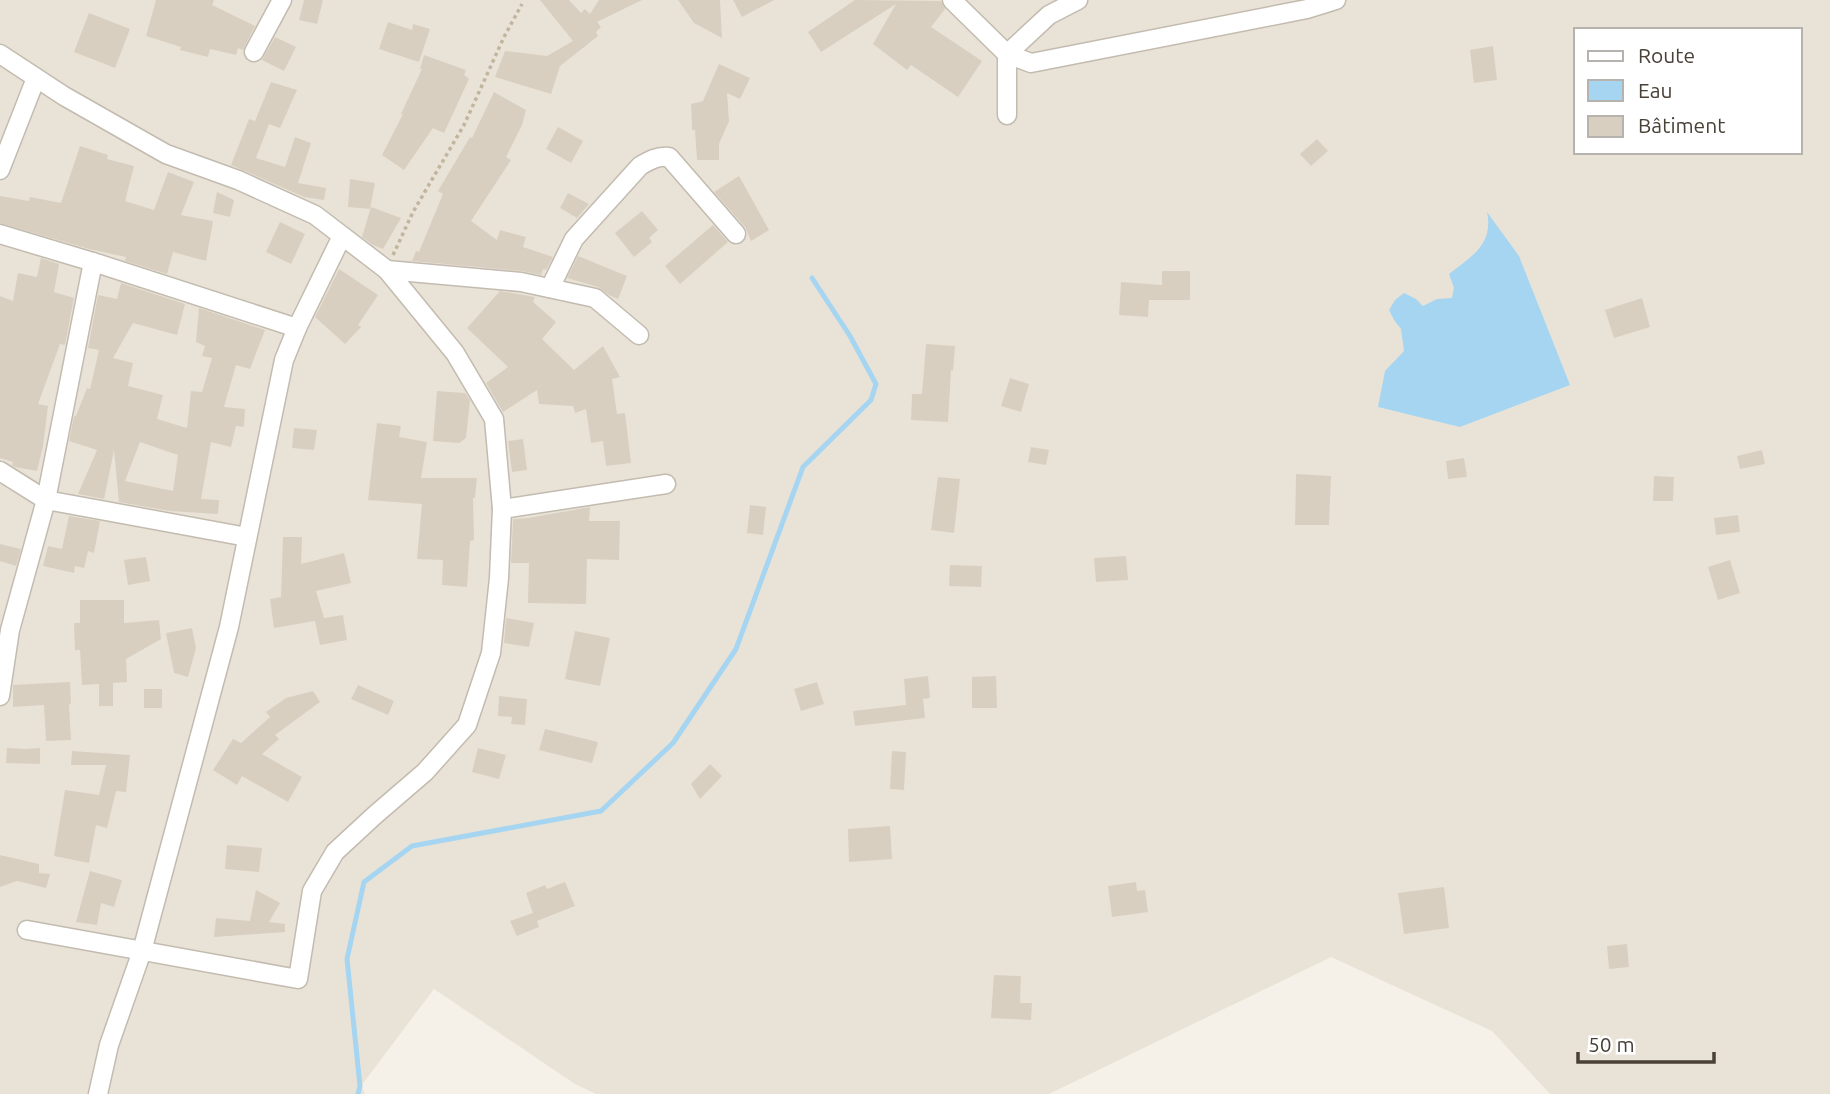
<svg xmlns="http://www.w3.org/2000/svg" width="1830" height="1094" viewBox="0 0 1830 1094" font-family="Ubuntu,sans-serif">
	<style>
		.residential { fill: #e9e3d7; fill-rule: evenodd }
		.water { fill: #a6d5f1 }
		.lines { fill: none; stroke-linecap: round; stroke-linejoin: round }
		.stream { stroke: #a6d5f1; stroke-width: 5 }
		.building { fill: #d9cfc1; fill-rule: evenodd }
		.street-casing { stroke: #c3bbaf; stroke-width: 21 }
		.path { stroke: #c2b49d; stroke-width: 3.5; stroke-dasharray: 3.5 3.5; stroke-linecap: butt }
		.street { stroke: #fff; stroke-width: 18 }
	</style>
	<rect width="100%" height="100%" fill="#f5f1e9"/>
	<!-- residential -->
	<path class="residential" d="M 0,0 L 1830,0 L 1830,1094 L 1550,1094 L 1492,1031 L 1331,957 L 1049,1094 L 596,1094 L 575,1084 L 434,989 L 361,1086 L 365,1094 L 0,1094 ZM 1576,30 L 1800,30 L 1800,152 L 1576,152 Z"/>
	<!-- water -->
	<path class="water" d="M 1487,212 L 1519,256 L 1570,385 L 1460,427 L 1378,407 L 1385,371 L 1404,351 L 1401,329 L 1394,320 L 1389,310 L 1395,300 L 1404,293 L 1416,299 L 1423,306 L 1437,299 L 1452,298 L 1454,288 L 1449,274 C 1471,257 1494,244 1487,212 Z"/>
	<g class="lines">
		<!-- stream -->
		<path class="stream" d="M 358,1094 L 360,1086 L 347,959 L 364,882 L 412,846 L 601,811 L 673,743 L 736,649 L 803,467 L 871,400 L 876,384 L 850,336 L 812,278"/>
	</g>
	<!-- building -->
	<g class="building">
		<path d="M 156,0 L 214,0 L 212,5 L 255,26 L 243,50 L 238,48 L 236,55 L 210,49 L 208,57 L 180,50 L 181,47 L 146,36 Z"/>
		<path d="M 304,0 L 323,0 L 317,24 L 299,20 Z"/>
		<path d="M 540,0 L 569,0 L 581,13 L 585,9 L 590,14 L 599,0 L 642,0 L 597,22 L 601,27 L 596,32 L 598,36 L 560,66 L 551,94 L 495,77 L 505,51 L 547,56 L 573,41 Z"/>
		<path d="M 678,0 L 720,0 L 722,38 L 694,23 Z"/>
		<path d="M 733,0 L 774,0 L 742,17 Z"/>
		<path d="M 855,0 L 941,1 L 945,9 L 931,27 L 982,61 L 958,97 L 911,65 L 907,70 L 873,44 L 896,4 L 821,52 L 808,32 Z"/>
		<path d="M 89,13 L 130,29 L 115,68 L 74,52 Z"/>
		<path d="M 388,22 L 412,30 L 413,24 L 430,29 L 419,62 L 379,49 Z"/>
		<path d="M 275,37 L 296,47 L 284,71 L 262,60 Z"/>
		<path d="M 1493,46 L 1497,80 L 1474,83 L 1470,50 Z"/>
		<path d="M 424,55 L 466,70 L 464,75 L 469,79 L 444,133 L 433,128 L 404,170 L 382,155 L 403,114 L 401,114 L 422,69 L 420,69 Z"/>
		<path d="M 719,64 L 750,78 L 740,99 L 727,93 L 729,121 L 719,144 L 719,160 L 697,160 L 695,130 L 692,130 L 691,104 L 703,101 Z"/>
		<path d="M 271,82 L 297,90 L 280,128 L 269,124 L 256,158 L 285,167 L 295,137 L 311,143 L 298,183 L 326,188 L 324,200 L 304,197 L 231,165 L 249,119 L 255,121 Z"/>
		<path d="M 494,92 L 526,110 L 522,125 L 506,157 L 511,160 L 471,221 L 497,240 L 500,230 L 526,237 L 523,247 L 553,257 L 546,270 L 543,269 L 541,275 L 522,271 L 412,261 L 416,251 L 419,252 L 443,194 L 438,191 L 470,137 L 472,138 Z"/>
		<path d="M 558,127 L 583,141 L 571,163 L 546,149 Z"/>
		<path d="M 1317,139 L 1328,151 L 1311,166 L 1300,154 Z"/>
		<path d="M 80,146 L 108,155 L 107,159 L 134,166 L 125,201 L 154,210 L 168,172 L 194,182 L 181,215 L 213,221 L 206,261 L 173,252 L 167,274 L 125,261 L 126,257 L 89,249 L 0,223 L 0,196 L 29,201 L 30,197 L 61,203 Z"/>
		<path d="M 739,176 L 769,230 L 751,241 L 745,227 L 714,192 Z"/>
		<path d="M 350,179 L 375,183 L 370,209 L 348,207 Z"/>
		<path d="M 217,192 L 234,200 L 230,217 L 213,213 Z"/>
		<path d="M 568,193 L 589,204 L 577,218 L 560,208 Z"/>
		<path d="M 371,207 L 401,218 L 383,249 L 373,245 L 362,237 Z"/>
		<path d="M 642,211 L 658,230 L 649,238 L 652,242 L 634,257 L 615,233 Z"/>
		<path d="M 280,222 L 305,234 L 291,264 L 266,252 Z"/>
		<path d="M 713,225 L 728,242 L 680,284 L 665,266 Z"/>
		<path d="M 578,256 L 627,276 L 618,299 L 609,295 L 598,287 L 567,278 Z"/>
		<path d="M 41,258 L 59,264 L 54,292 L 74,298 L 65,345 L 60,344 L 38,404 L 48,406 L 43,446 L 37,471 L 15,467 L 12,465 L 13,462 L 0,458 L 0,296 L 13,301 L 18,273 L 37,277 Z"/>
		<path d="M 339,269 L 378,295 L 358,325 L 361,327 L 345,344 L 315,317 Z"/>
		<path d="M 1162,271 L 1190,271 L 1190,300 L 1149,300 L 1148,317 L 1119,315 L 1121,282 L 1162,285 Z"/>
		<path d="M 121,283 L 185,304 L 177,335 L 133,323 L 113,358 L 133,363 L 128,386 L 163,395 L 157,419 L 187,428 L 191,391 L 202,392 L 212,358 L 202,356 L 205,346 L 196,342 L 199,308 L 265,330 L 250,369 L 236,365 L 224,407 L 245,409 L 244,427 L 236,426 L 231,447 L 211,442 L 201,499 L 219,500 L 218,514 L 170,511 L 119,502 L 114,450 L 104,499 L 78,494 L 97,450 L 69,441 L 74,416 L 76,416 L 87,388 L 90,389 L 99,350 L 88,348 L 98,295 L 117,299 ZM 140,442 L 178,455 L 173,491 L 125,481 Z"/>
		<path d="M 500,291 L 535,297 L 533,302 L 556,322 L 542,339 L 574,370 L 603,346 L 620,377 L 612,379 L 617,414 L 625,413 L 631,463 L 606,466 L 603,441 L 591,443 L 586,409 L 575,413 L 573,406 L 539,404 L 537,390 L 503,412 L 486,383 L 508,367 L 467,328 Z"/>
		<path d="M 1642,298 L 1650,327 L 1614,338 L 1605,310 Z"/>
		<path d="M 926,344 L 955,346 L 953,371 L 951,370 L 948,422 L 911,420 L 912,394 L 922,394 Z"/>
		<path d="M 1010,378 L 1029,384 L 1021,412 L 1001,406 Z"/>
		<path d="M 437,391 L 465,393 L 470,400 L 466,438 L 459,443 L 433,441 Z"/>
		<path d="M 377,423 L 401,426 L 399,437 L 427,442 L 421,478 L 477,478 L 475,498 L 473,498 L 474,540 L 470,541 L 467,587 L 442,585 L 443,560 L 417,559 L 422,504 L 368,500 Z"/>
		<path d="M 294,428 L 317,430 L 314,450 L 292,448 Z"/>
		<path d="M 523,439 L 527,470 L 512,472 L 508,441 Z"/>
		<path d="M 1031,447 L 1049,450 L 1046,465 L 1028,462 Z"/>
		<path d="M 1762,450 L 1765,464 L 1740,469 L 1737,456 Z"/>
		<path d="M 1464,458 L 1467,477 L 1448,479 L 1446,461 Z"/>
		<path d="M 1296,474 L 1331,476 L 1329,525 L 1295,525 Z"/>
		<path d="M 1654,476 L 1674,477 L 1673,501 L 1653,501 Z"/>
		<path d="M 938,477 L 960,479 L 954,533 L 931,530 Z"/>
		<path d="M 750,505 L 766,507 L 763,535 L 747,533 Z"/>
		<path d="M 590,507 L 589,521 L 620,521 L 619,560 L 587,559 L 586,604 L 528,603 L 529,563 L 511,563 L 513,519 L 528,518 Z"/>
		<path d="M 1738,515 L 1740,532 L 1716,535 L 1714,518 Z"/>
		<path d="M 69,516 L 100,521 L 94,553 L 88,551 L 84,568 L 75,566 L 74,573 L 43,566 L 48,546 L 62,549 Z"/>
		<path d="M 283,537 L 302,537 L 301,564 L 344,553 L 351,583 L 316,591 L 324,618 L 343,615 L 347,640 L 320,645 L 315,621 L 274,628 L 270,599 L 281,597 Z"/>
		<path d="M 0,544 L 21,549 L 16,566 L 0,561 Z"/>
		<path d="M 1126,556 L 1128,580 L 1096,582 L 1094,558 Z"/>
		<path d="M 146,557 L 150,581 L 128,585 L 124,560 Z"/>
		<path d="M 1730,560 L 1740,593 L 1718,600 L 1708,567 Z"/>
		<path d="M 950,565 L 982,566 L 981,587 L 949,586 Z"/>
		<path d="M 80,600 L 124,600 L 124,623 L 159,620 L 161,639 L 126,659 L 127,682 L 113,683 L 113,706 L 99,706 L 99,684 L 82,685 L 80,650 L 75,650 L 74,623 L 80,623 Z"/>
		<path d="M 506,618 L 534,623 L 529,647 L 504,643 Z"/>
		<path d="M 192,628 L 196,648 L 188,677 L 174,673 L 166,633 Z"/>
		<path d="M 575,631 L 610,638 L 600,686 L 565,679 Z"/>
		<path d="M 928,676 L 930,698 L 923,699 L 925,718 L 855,726 L 853,711 L 906,705 L 904,679 Z"/>
		<path d="M 996,676 L 997,708 L 972,708 L 972,677 Z"/>
		<path d="M 70,682 L 71,704 L 69,704 L 71,740 L 46,741 L 44,705 L 13,707 L 13,685 Z"/>
		<path d="M 817,682 L 824,704 L 801,711 L 794,689 Z"/>
		<path d="M 358,685 L 394,701 L 388,715 L 351,699 Z"/>
		<rect x="144" y="689" width="18" height="19"/>
		<path d="M 313,691 L 320,702 L 275,735 L 279,739 L 262,754 L 302,777 L 288,802 L 242,776 L 237,785 L 213,770 L 233,739 L 241,743 L 270,717 L 266,712 L 286,698 Z"/>
		<path d="M 499,696 L 527,699 L 525,725 L 511,724 L 512,717 L 498,716 Z"/>
		<path d="M 545,729 L 598,742 L 592,763 L 539,750 Z"/>
		<path d="M 7,748 L 26,749 L 40,748 L 40,764 L 6,763 Z"/>
		<path d="M 478,748 L 506,755 L 499,779 L 472,772 Z"/>
		<path d="M 72,751 L 130,755 L 126,792 L 116,791 L 107,828 L 96,825 L 89,863 L 54,856 L 65,790 L 99,795 L 106,765 L 71,765 Z"/>
		<path d="M 892,751 L 906,752 L 904,790 L 890,789 Z"/>
		<path d="M 710,764 L 722,776 L 700,799 L 691,784 Z"/>
		<path d="M 890,826 L 892,859 L 849,862 L 848,829 Z"/>
		<path d="M 227,845 L 262,848 L 259,872 L 225,869 Z"/>
		<path d="M 0,855 L 39,864 L 39,873 L 50,874 L 46,888 L 17,881 L 0,887 Z"/>
		<path d="M 90,871 L 122,880 L 114,907 L 101,903 L 97,925 L 76,922 Z"/>
		<path d="M 565,882 L 575,906 L 537,921 L 539,927 L 517,936 L 510,921 L 533,913 L 526,893 L 545,885 L 547,889 Z"/>
		<path d="M 1136,882 L 1137,891 L 1145,890 L 1148,912 L 1112,917 L 1108,886 Z"/>
		<path d="M 1444,887 L 1449,928 L 1404,934 L 1398,893 Z"/>
		<path d="M 256,890 L 280,903 L 269,922 L 285,924 L 285,932 L 214,937 L 216,918 L 250,921 Z"/>
		<path d="M 1627,944 L 1629,967 L 1609,969 L 1607,946 Z"/>
		<path d="M 994,975 L 1021,976 L 1020,1003 L 1032,1003 L 1031,1020 L 991,1018 Z"/>
	</g>
	<g class="lines">
		<!-- street casing -->
		<g class="street-casing">
			<g id="street">
				<path d="M 952,0 L 1007,54 L 1049,15 L 1078,0"/>
				<path d="M 254,52 L 282,0"/>
				<path d="M 0,54 L 64,96 L 166,154 L 238,180 L 315,215 L 387,270 L 455,353 L 494,419 L 502,509 L 499,578 L 491,653 L 467,725 L 425,772 L 375,815 L 335,852 L 312,891 L 298,979 L 27,930"/>
				<path d="M 1007,115 L 1007,54 L 1031,63 L 1307,9 L 1336,0"/>
				<path d="M 0,170 L 36,78"/>
				<path d="M 0,234 L 93,262 L 297,328"/>
				<path d="M 387,270 L 521,282 L 595,298 L 639,335"/>
				<path d="M 550,288 L 574,239 L 640,166 C 650,160 657,156 669,157 L 736,234"/>
				<path d="M 0,471 L 46,500 L 247,537"/>
				<path d="M 502,509 L 666,484"/>
				<path d="M 0,696 L 10,630 L 46,500 L 93,262"/>
				<path d="M 98,1094 L 109,1045 L 142,951 L 229,627 L 284,360 L 297,328 L 342,236"/>
			</g>
		</g>
		<!-- path -->
		<path class="path" d="M 393,255 L 413,212 L 464,125 L 504,37 L 522,4"/>
		<!-- street -->
		<use href="#street" class="street"/>
	</g>
	<!-- legend -->
	<rect x="1574" y="28" width="228" height="126" fill="#ffffff" stroke="#b6b3af" stroke-width="2"/>
	<rect x="1588" y="51" width="35" height="10" fill="#ffffff" stroke="#b6b3af" stroke-width="2"/>
	<text x="1638" y="63" font-size="21" fill="#494137">Route</text>
	<rect x="1588" y="80" width="35" height="21" fill="#a6d5f1" stroke="#b6b3af" stroke-width="2"/>
	<text x="1638" y="98" font-size="21" fill="#494137">Eau</text>
	<rect x="1588" y="116" width="35" height="21" fill="#d9cfc1" stroke="#b6b3af" stroke-width="2"/>
	<text x="1638" y="133" font-size="21" fill="#494137">Bâtiment</text>
	<!-- scale -->
	<path d="M1578 1052v10h136v-10" fill="none" stroke="#494137" stroke-width="3.5"/>
	<text x="1588" y="1052" font-size="21" fill="#494137" stroke="#ffffff" stroke-width="5" paint-order="stroke">50 m</text>
</svg>
